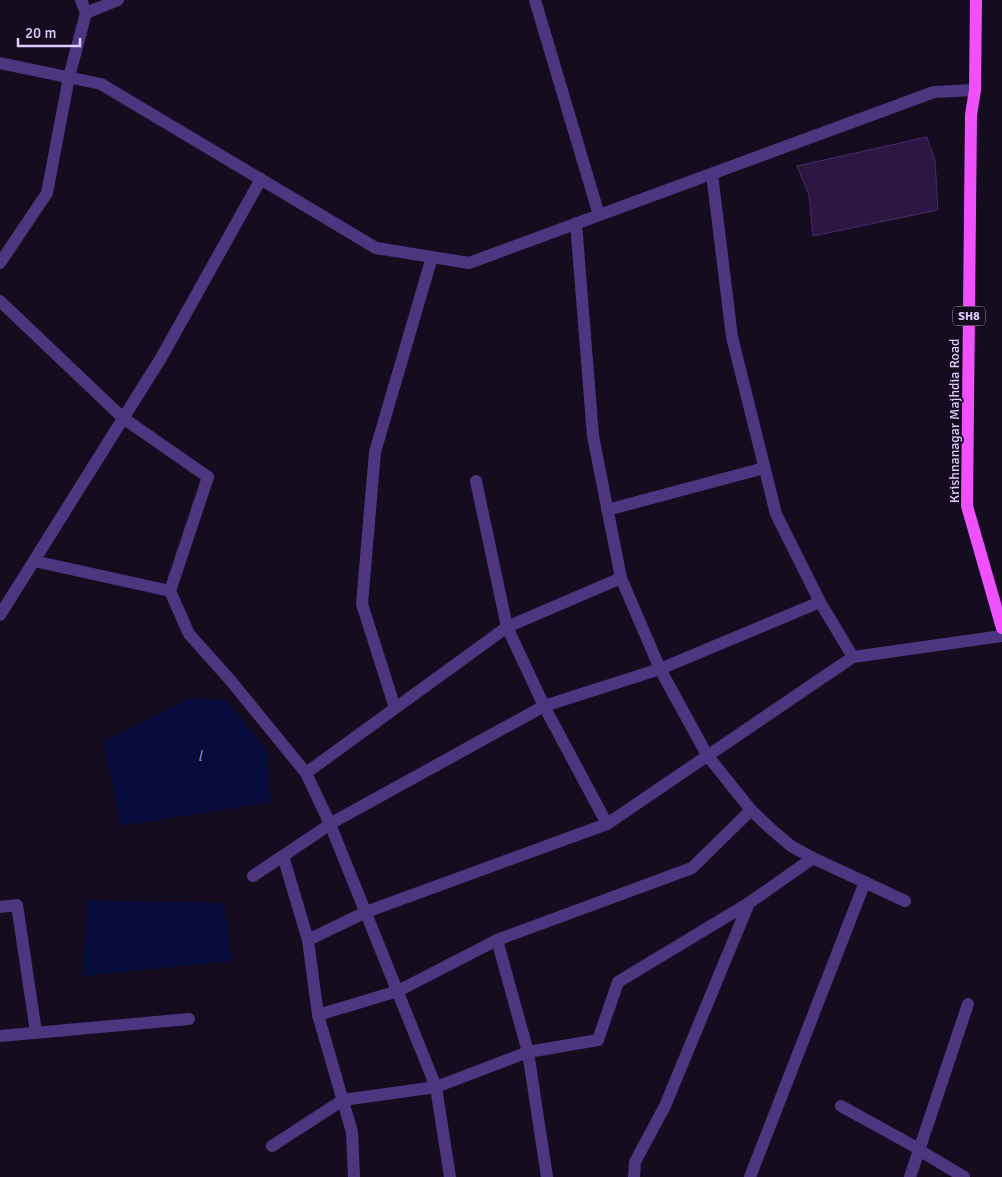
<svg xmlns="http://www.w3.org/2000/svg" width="1002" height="1177" viewBox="0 0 1002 1177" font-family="Signika,sans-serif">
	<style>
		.water { fill: #080c3d }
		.building { fill: #2b1741; stroke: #4a296d }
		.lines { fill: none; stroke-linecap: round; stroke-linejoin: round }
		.street { stroke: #4d3580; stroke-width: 12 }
		.primary { stroke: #ef51ff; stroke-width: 12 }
		.labels { text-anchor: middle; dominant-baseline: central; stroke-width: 4; stroke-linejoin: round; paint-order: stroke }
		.shield { fill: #150c1f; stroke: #a291bc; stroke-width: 1 }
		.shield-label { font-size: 12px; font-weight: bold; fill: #dfcaff }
		.street-label { font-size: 14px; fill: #dfcaff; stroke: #150c1f }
		.water-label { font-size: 15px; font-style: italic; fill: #5883ff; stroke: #150c1f }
	</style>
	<rect width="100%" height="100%" fill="#150c1f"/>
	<!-- water -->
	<g class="water">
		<path d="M 190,698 L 226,700 L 267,750 L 271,802 L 121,826 L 103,742 Z"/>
		<path d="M 88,900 L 224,903 L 232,961 L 82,976 Z"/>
	</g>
	<!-- building -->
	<path class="building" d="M 927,137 L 935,161 L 938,210 L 813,236 L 809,195 L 797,166 Z"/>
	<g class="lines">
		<!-- street -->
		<g class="street">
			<path d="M 535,0 L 599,215"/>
			<path d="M 86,13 L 118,0"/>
			<path d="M 0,63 L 101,84 L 376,248 L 469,263 L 934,92 L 975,90"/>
			<path d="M 712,174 L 732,337 L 776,514 L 820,602 L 853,657"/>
			<path d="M 576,223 L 593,436 L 621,578 L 660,669 L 707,755 L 751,810 L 771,829 L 791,846 L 813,858 L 905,901"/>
			<path d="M 0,263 L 47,193 L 69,77 L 86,13 L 81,0"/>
			<path d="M 0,301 L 123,418 L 208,477 L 170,591 L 34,561"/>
			<path d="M 476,481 L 507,627 L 544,706 L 607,824"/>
			<path d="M 607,510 L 764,468"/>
			<path d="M 170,591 L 189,634 L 231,681 L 306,773 L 330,824 L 436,1087 L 450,1177"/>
			<path d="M 0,615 L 161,358 L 261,179"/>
			<path d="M 395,708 L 362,604 L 375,452 L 432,257"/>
			<path d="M 306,773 L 507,627 L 621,578"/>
			<path d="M 283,856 L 308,940 L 318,1015 L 352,1132 L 354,1177"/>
			<path d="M 253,876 L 335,821 L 544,706 L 660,669 L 820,602"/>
			<path d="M 0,907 L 17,905 L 36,1032"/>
			<path d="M 308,940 L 366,912 L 607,824 L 853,657 L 1002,636"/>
			<path d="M 497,940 L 528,1052 L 547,1177"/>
			<path d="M 318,1015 L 398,991 L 497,940 L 692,868 L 751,810"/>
			<path d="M 0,1036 L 189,1019"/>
			<path d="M 841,1106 L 919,1149 L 919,1150 L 964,1177"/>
			<path d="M 272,1146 L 343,1100 L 436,1087 L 528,1052 L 598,1040 L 618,982 L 749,903 L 813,858"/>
			<path d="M 634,1177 L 635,1162 L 665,1106 L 749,903"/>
			<path d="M 750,1177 L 865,882"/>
			<path d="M 910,1177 L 968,1004"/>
		</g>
		<!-- primary -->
		<path class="primary" d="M 976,0 L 975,90 L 971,115 L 967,506 L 1002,628"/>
	</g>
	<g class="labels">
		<!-- shield labels -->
		<rect class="shield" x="953" y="306.5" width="32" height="19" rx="4"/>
		<g class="shield-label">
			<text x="969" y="316">SH8</text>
		</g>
		<!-- street labels -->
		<g class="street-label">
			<text transform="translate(954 421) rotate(-90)">Krishnanagar Majhdia Road</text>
		</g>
		<!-- water labels -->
		<g class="water-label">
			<text x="200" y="756">l</text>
		</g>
	</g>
	<!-- scale -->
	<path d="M18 38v8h62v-8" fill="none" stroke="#dfcaff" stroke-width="2.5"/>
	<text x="25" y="38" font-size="15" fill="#dfcaff" stroke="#150c1f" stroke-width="4" paint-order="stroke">20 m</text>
</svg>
